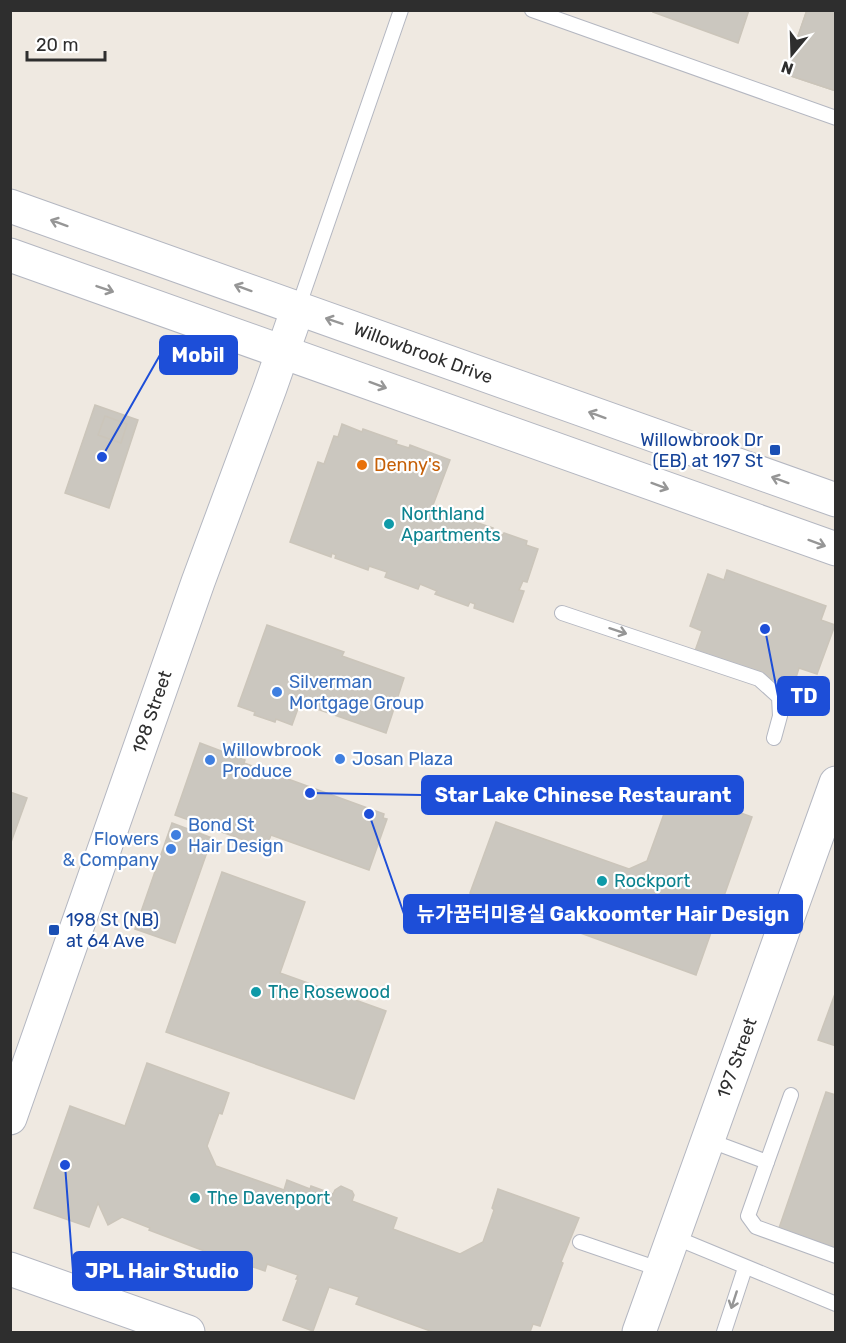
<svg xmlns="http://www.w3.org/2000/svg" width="846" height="1343" viewBox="0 0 846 1343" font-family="Rubik,'Noto Sans KR',sans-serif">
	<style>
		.building { fill: #cbc7bf; stroke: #cbc5ba; stroke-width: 1.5 }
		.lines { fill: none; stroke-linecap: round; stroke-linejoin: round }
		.service-casing { stroke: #b4b7c1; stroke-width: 16 }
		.tertiary-casing { stroke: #b4b7c1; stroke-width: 35 }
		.secondary-casing { stroke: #b4b7c1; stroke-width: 35 }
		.service { stroke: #fff; stroke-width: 14 }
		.tertiary { stroke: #fff; stroke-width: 33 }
		.secondary { stroke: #fff; stroke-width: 33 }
		.oneway { stroke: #969696 }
		.transit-dot { fill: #1a4fb4; stroke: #fff; stroke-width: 2 }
		.food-dot { fill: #e8710a; stroke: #fff; stroke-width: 2 }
		.culture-dot { fill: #0f9aa8; stroke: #fff; stroke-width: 2 }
		.shop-dot { fill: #3f7fe0; stroke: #fff; stroke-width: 2 }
		.labels { text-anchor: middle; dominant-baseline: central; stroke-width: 4.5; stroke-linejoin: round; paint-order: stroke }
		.street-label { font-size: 18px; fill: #2e2e2e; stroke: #fff }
		.transit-label { font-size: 18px; fill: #164399; stroke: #fff; text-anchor: end }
		.food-label { font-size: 18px; fill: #c56008; stroke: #fff; text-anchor: start }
		.culture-label { font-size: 18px; fill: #0d838f; stroke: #fff; text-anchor: start }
		.shop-label { font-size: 18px; fill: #366cbe; stroke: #fff; text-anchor: start }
		.leader { fill: none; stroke: #1d4ed8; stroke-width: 2 }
		.callout-dot { fill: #1d4ed8; stroke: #fff; stroke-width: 2 }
		.callout { fill: #1d4ed8; stroke: #1d4ed8; stroke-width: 2 }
		.callout-label { font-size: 20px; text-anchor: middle; font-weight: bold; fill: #fff }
	</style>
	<rect width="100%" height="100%" fill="#efe9e1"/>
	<!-- building -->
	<g class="building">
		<path d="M 654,10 L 749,10 L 738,43 L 653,12 Z"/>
		<path d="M 807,10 L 836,10 L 836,91 L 785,74 Z"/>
		<path d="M 807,10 L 836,10 L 836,91 L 785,74 Z"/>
		<path d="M 95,405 L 138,420 L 109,508 L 65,493 Z"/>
		<path d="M 105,416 L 127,424 L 121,443 L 98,435 Z"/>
		<path d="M 342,424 L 362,432 L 363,429 L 397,441 L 396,444 L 409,448 L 410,445 L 450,460 L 433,505 L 445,510 L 444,514 L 462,520 L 463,518 L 493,528 L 492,531 L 503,535 L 504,533 L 527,541 L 526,545 L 538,549 L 527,582 L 523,581 L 519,590 L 524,591 L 513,622 L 474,608 L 475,604 L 470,602 L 468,606 L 435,594 L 437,591 L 420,584 L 418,589 L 385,577 L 387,572 L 369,566 L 368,570 L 335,558 L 336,555 L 332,553 L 331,557 L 290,542 L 318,462 L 324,464 L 334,436 L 338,437 Z"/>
		<path d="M 727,570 L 826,606 L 821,620 L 835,625 L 817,674 L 799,668 L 793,687 L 695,651 L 702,631 L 690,626 L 708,574 L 724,580 Z"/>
		<path d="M 267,625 L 344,652 L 342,656 L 404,678 L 386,733 L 300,703 L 292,725 L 276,719 L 275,722 L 254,715 L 255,712 L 238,706 Z"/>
		<path d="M 200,743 L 245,760 L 244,763 L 384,814 L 383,818 L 387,819 L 369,870 L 271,835 L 266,848 L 175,815 Z"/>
		<path d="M 673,789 L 752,817 L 696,975 L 470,893 L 496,822 L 629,869 L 647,861 Z"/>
		<path d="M 10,792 L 27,798 L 10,845 Z"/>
		<path d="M 172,823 L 212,838 L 175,943 L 135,929 Z"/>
		<path d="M 222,872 L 305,902 L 280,973 L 386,1011 L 354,1099 L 166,1032 Z"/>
		<path d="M 836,991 L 836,1046 L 818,1040 Z"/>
		<path d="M 147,1063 L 229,1093 L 222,1114 L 219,1113 L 207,1146 L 216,1166 L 284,1190 L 287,1180 L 310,1189 L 311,1186 L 333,1194 L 335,1190 L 341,1186 L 352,1191 L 354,1195 L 352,1201 L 397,1218 L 393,1229 L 460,1254 L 483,1242 L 494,1210 L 492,1208 L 498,1189 L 579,1218 L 561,1262 L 563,1263 L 540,1326 L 533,1324 L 530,1332 L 433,1332 L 356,1304 L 359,1297 L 329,1287 L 313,1331 L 283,1320 L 298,1279 L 296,1279 L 298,1275 L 267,1264 L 265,1271 L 253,1267 L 254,1264 L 225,1253 L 223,1258 L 149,1230 L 150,1228 L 122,1217 L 108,1225 L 98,1203 L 89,1227 L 34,1208 L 70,1106 L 125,1126 Z"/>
		<path d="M 826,1092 L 836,1095 L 836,1248 L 779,1228 Z"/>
	</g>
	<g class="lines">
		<!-- service casing -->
		<g class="service-casing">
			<g id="service">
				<path d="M 532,10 L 836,118"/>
				<path d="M 298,308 L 401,10"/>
				<path d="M 562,613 L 759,679 L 779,697 L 780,716 L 774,738"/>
				<path d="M 708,1140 L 767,1162 L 748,1216 L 756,1227 L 836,1256"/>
				<path d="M 767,1162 L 791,1095"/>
				<path d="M 674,1237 L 836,1304"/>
				<path d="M 580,1242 L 662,1270"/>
				<path d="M 724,1332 L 745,1268"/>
			</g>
		</g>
		<!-- tertiary casing -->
		<g class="tertiary-casing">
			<g id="tertiary">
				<path d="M 10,1118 L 198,582 L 270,388 L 298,308"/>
				<path d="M 639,1332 L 836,783"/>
			</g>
		</g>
		<!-- secondary casing -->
		<g class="secondary-casing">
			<g id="secondary">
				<path d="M 10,206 L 836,500"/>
				<path d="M 10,255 L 836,549"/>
				<path d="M 10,1269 L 188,1332"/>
			</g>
		</g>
		<!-- service -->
		<use href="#service" class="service"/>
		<!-- tertiary -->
		<use href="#tertiary" class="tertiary"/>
		<!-- secondary -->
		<use href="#secondary" class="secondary"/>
	</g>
	<!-- one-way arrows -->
	<defs><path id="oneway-shaft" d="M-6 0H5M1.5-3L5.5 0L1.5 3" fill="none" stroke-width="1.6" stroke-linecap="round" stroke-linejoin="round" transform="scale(1.5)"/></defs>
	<g class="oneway">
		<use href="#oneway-shaft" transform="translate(59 223) rotate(-160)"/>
		<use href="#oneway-shaft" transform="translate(243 288) rotate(-160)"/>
		<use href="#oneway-shaft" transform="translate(105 289) rotate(19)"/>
		<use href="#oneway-shaft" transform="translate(334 321) rotate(-161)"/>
		<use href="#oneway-shaft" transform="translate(378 385) rotate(20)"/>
		<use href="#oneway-shaft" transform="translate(597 415) rotate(-160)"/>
		<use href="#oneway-shaft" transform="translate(780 480) rotate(-160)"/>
		<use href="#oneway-shaft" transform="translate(660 486) rotate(20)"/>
		<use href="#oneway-shaft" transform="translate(817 543) rotate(20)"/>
		<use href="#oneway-shaft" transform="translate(618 631) rotate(18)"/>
		<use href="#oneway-shaft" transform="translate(734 1300) rotate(108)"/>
	</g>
	<!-- markers -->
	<g class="transit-dot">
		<rect x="769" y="444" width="12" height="12" rx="3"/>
		<rect x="48" y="924" width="12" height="12" rx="3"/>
	</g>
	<circle class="food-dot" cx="362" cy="465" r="6"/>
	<g class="culture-dot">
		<circle cx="389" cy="524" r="6"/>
		<circle cx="602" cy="881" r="6"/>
		<circle cx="256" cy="992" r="6"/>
		<circle cx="195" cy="1198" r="6"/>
	</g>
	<g class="shop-dot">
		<circle cx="277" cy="692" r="6"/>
		<circle cx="340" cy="759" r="6"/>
		<circle cx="210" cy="760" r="6"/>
		<circle cx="176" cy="835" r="6"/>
		<circle cx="171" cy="849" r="6"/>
	</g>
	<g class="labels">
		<!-- street labels -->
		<g class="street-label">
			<text transform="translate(423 353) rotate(20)">Willowbrook Drive</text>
			<text transform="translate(152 712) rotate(-71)">198 Street</text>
			<text transform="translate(737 1058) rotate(-70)">197 Street</text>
		</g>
		<!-- transit labels -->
		<g class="transit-label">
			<text x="763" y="440">Willowbrook Dr<tspan x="763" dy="21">(EB) at 197 St</tspan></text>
			<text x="66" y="920" text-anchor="start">198 St (NB)<tspan x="66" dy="21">at 64 Ave</tspan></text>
		</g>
		<!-- food labels -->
		<g class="food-label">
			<text x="374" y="465">Denny's</text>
		</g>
		<!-- culture labels -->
		<g class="culture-label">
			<text x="401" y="514">Northland<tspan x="401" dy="21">Apartments</tspan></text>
			<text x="614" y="881">Rockport</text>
			<text x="268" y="992">The Rosewood</text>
			<text x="207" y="1198">The Davenport</text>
		</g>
		<!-- shop labels -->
		<g class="shop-label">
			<text x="289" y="682">Silverman<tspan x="289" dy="21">Mortgage Group</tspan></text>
			<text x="222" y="750">Willowbrook<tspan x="222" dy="21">Produce</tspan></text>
			<text x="352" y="759">Josan Plaza</text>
			<text x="188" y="825">Bond St<tspan x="188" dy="21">Hair Design</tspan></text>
			<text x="159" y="839" text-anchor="end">Flowers<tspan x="159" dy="21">&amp; Company</tspan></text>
		</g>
	</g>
	<!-- callouts -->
	<path class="leader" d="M102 457L160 355M765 629L778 696M310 793L422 795M369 814L404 914M65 1165L73 1271"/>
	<g class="callout-dot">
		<circle cx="102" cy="457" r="6"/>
		<circle cx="765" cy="629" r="6"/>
		<circle cx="310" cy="793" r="6"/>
		<circle cx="369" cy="814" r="6"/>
		<circle cx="65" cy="1165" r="6"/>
	</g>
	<g class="callout">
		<rect x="160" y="336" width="77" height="38" rx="6"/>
		<rect x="778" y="677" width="51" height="38" rx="6"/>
		<rect x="422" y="776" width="321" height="38" rx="6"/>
		<rect x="404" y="895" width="398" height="38" rx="6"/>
		<rect x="73" y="1252" width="179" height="38" rx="6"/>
	</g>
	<g class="callout-label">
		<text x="198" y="362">Mobil</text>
		<text x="804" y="703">TD</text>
		<text x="583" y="802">Star Lake Chinese Restaurant</text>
		<text x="603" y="921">뉴가꿈터미용실 Gakkoomter Hair Design</text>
		<text x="162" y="1278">JPL Hair Studio</text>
	</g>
	<!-- border -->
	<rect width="846" height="1343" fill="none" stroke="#2e2e2e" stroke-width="24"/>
	<!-- north arrow -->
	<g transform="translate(792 54) rotate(199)" stroke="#ffffff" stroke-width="4.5" paint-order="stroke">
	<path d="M0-4.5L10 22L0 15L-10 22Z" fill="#2e2e2e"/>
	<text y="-9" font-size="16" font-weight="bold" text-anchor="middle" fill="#2e2e2e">N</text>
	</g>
	<!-- scale -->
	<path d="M27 51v9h78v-9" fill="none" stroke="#2e2e2e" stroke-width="3"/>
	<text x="36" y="51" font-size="18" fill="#2e2e2e" stroke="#ffffff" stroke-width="4.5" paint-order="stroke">20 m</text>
</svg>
